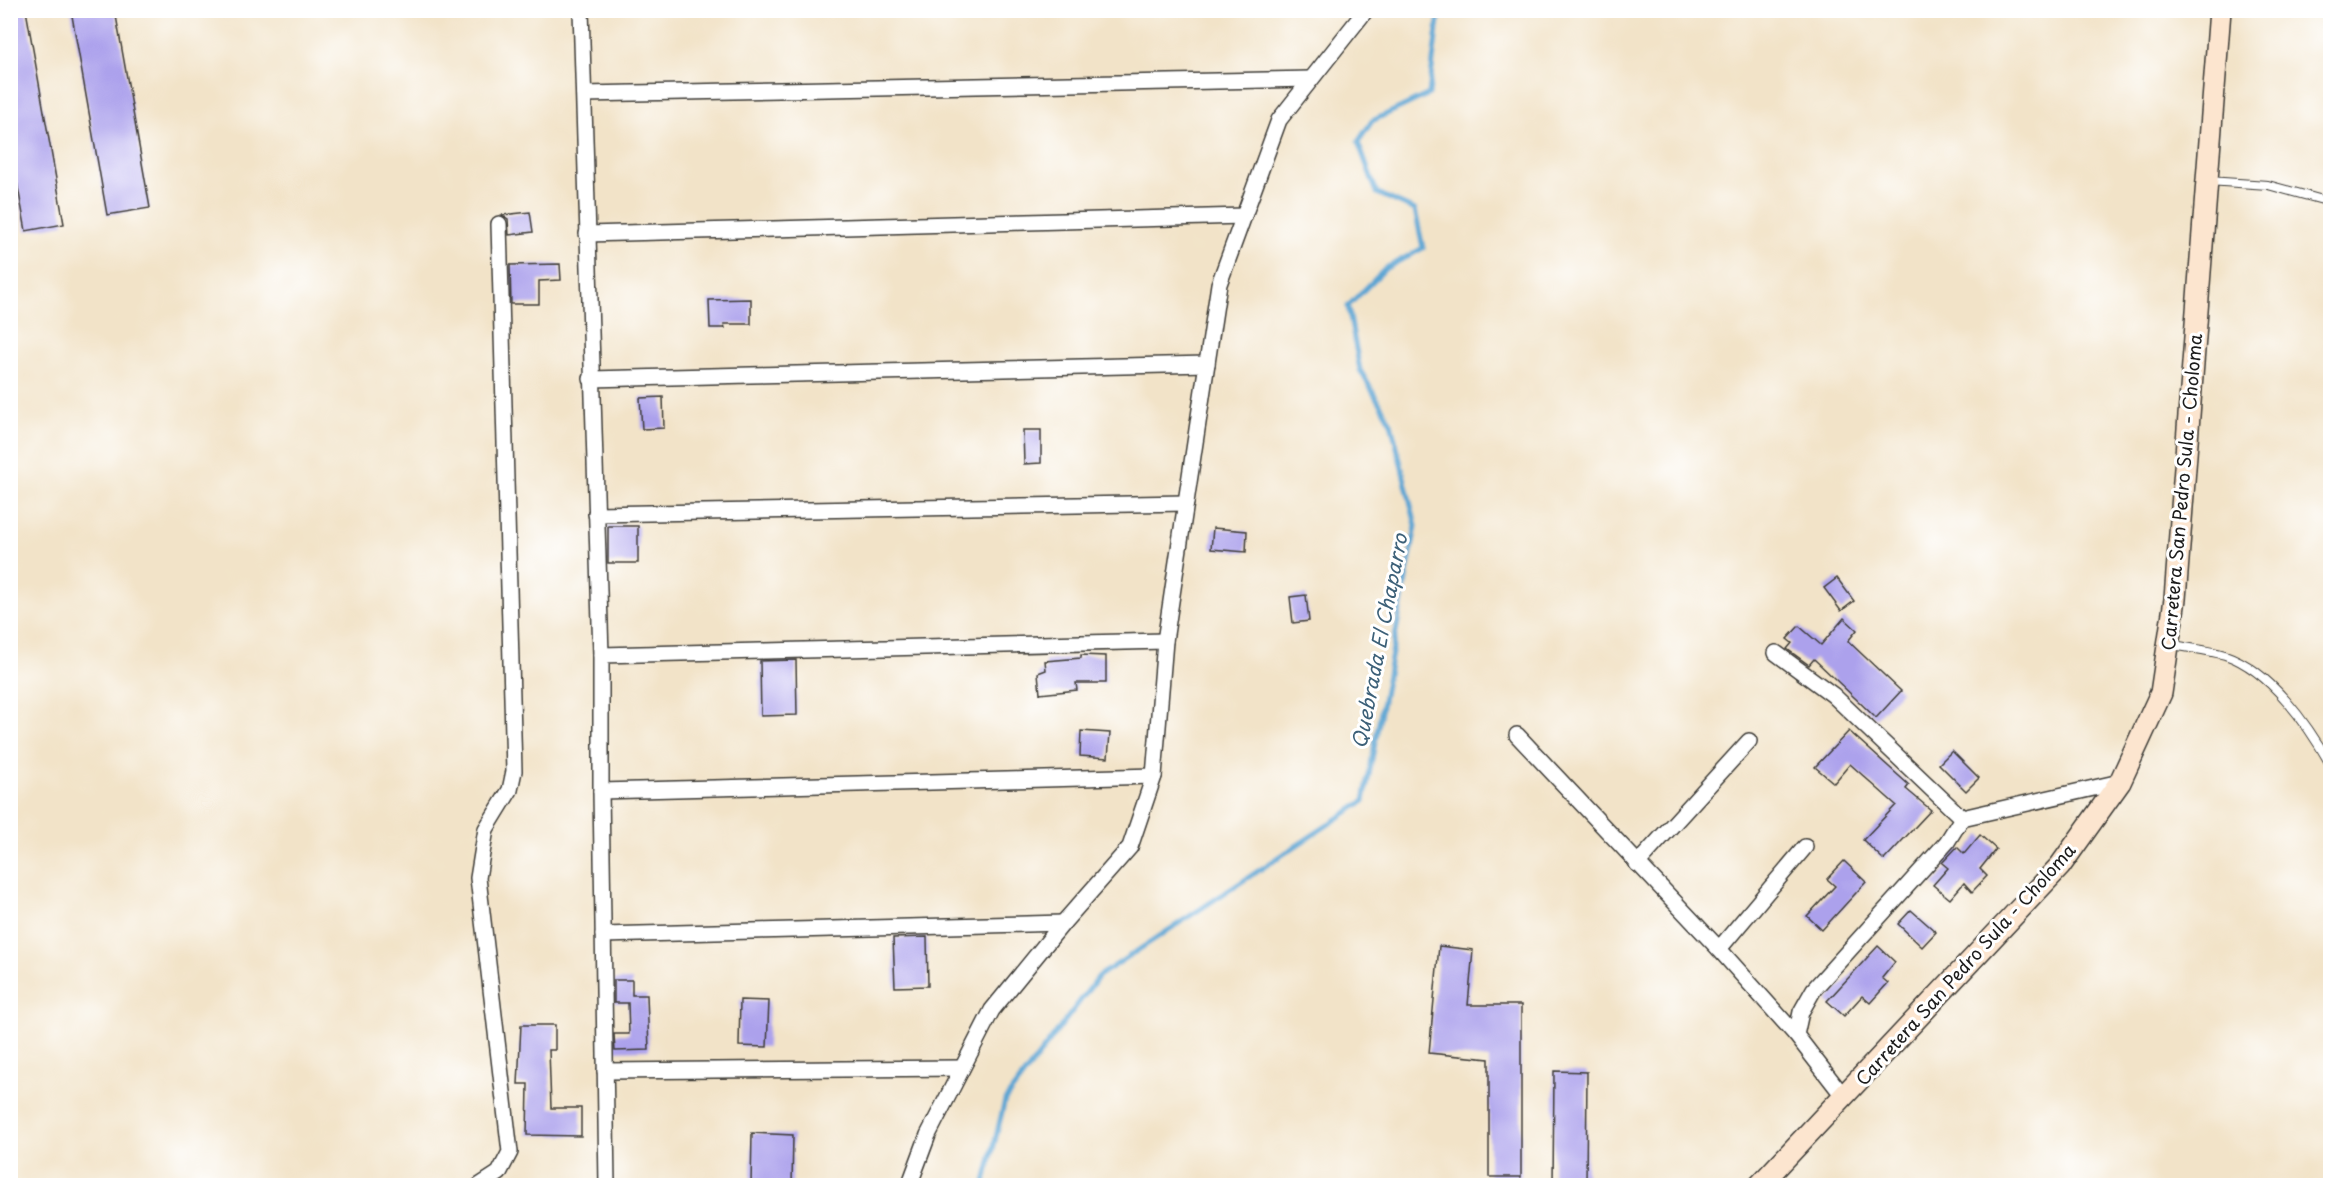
<svg xmlns="http://www.w3.org/2000/svg" width="2341" height="1196" viewBox="0 0 2341 1196" font-family="'Playpen Sans',sans-serif">
	<style>
		.lines { fill: none; stroke-linecap: round; stroke-linejoin: round }
		.stream { stroke: #5ba5d3; stroke-width: 5 }
		.building { fill: #aca1ec }
		.service-casing { stroke: #3c3a36; stroke-width: 10 }
		.minor-casing { stroke: #3c3a36; stroke-width: 18 }
		.secondary-casing { stroke: #3c3a36; stroke-width: 24 }
		.service { stroke: #fff; stroke-width: 8 }
		.minor { stroke: #fff; stroke-width: 15 }
		.secondary { stroke: #fce5cf; stroke-width: 21 }
		.labels { text-anchor: middle; dominant-baseline: central; stroke-width: 6; stroke-linejoin: round; paint-order: stroke }
		.street-label { font-size: 18px; fill: #1c1c1c; stroke: #fff }
		.water-label { font-size: 20px; font-style: italic; fill: #3c6078; stroke: #fff }
	</style>
	<rect width="100%" height="100%" fill="#fff"/>
	<filter id="ink" filterUnits="userSpaceOnUse"><feTurbulence type="fractalNoise" baseFrequency=".0167" numOctaves="2"/><feDisplacementMap in="SourceGraphic" scale="12" xChannelSelector="R" yChannelSelector="G"/><feConvolveMatrix kernelMatrix="1 2 1 2 8 2 1 2 1" color-interpolation-filters="sRGB"/></filter>
	<filter id="wash" filterUnits="userSpaceOnUse"><feTurbulence type="fractalNoise" baseFrequency=".008" numOctaves="4" result="noise"/><feDisplacementMap in="SourceGraphic" scale="24" xChannelSelector="R" yChannelSelector="G"/><feGaussianBlur stdDeviation="1.35" result="paint"/><feColorMatrix in="noise" values="0 0 0 0 0 0 0 0 0 0 0 0 0 0 0 0 0 1.4 0 .05"/><feComposite in="paint" operator="in"/></filter>
	<g filter="url(#wash)">
		<rect width="100%" height="100%" fill="#f2e3c8"/>
		<g class="lines">
			<!-- stream -->
			<path class="stream" d="M 984,1186 L 1005,1100 L 1099,976 L 1364,801 L 1416,526 L 1391,423 L 1360,370 L 1348,306 L 1386,268 L 1423,248 L 1415,210 L 1377,193 L 1358,142 L 1372,121 L 1429,94 L 1438,21 L 1445,10"/>
		</g>
		<g id="blocks">
			<!-- building -->
			<g class="building">
				<path d="M 10,10 L 26,10 L 64,224 L 26,231 L 10,144 Z"/>
				<path d="M 71,10 L 115,10 L 150,208 L 107,215 Z"/>
				<path d="M 530,212 L 533,232 L 509,235 L 508,219 L 502,215 Z"/>
				<path d="M 560,264 L 561,280 L 539,281 L 539,304 L 511,304 L 510,265 Z"/>
				<path d="M 751,299 L 751,324 L 724,324 L 725,328 L 710,328 L 709,300 Z"/>
				<path d="M 663,397 L 664,428 L 642,429 L 640,398 Z"/>
				<path d="M 1023,430 L 1041,430 L 1041,463 L 1024,464 Z"/>
				<rect x="608" y="526" width="30" height="37"/>
				<path d="M 1213,528 L 1247,531 L 1246,552 L 1211,549 Z"/>
				<path d="M 1837,578 L 1854,601 L 1841,611 L 1824,588 Z"/>
				<path d="M 1306,595 L 1309,621 L 1293,623 L 1290,597 Z"/>
				<path d="M 1844,618 L 1857,630 L 1848,641 L 1901,691 L 1876,718 L 1814,659 L 1809,665 L 1787,649 L 1792,643 L 1787,639 L 1799,626 L 1821,645 Z"/>
				<path d="M 1081,655 L 1106,656 L 1106,683 L 1076,683 L 1077,690 L 1040,694 L 1038,673 L 1046,670 L 1045,661 L 1081,658 Z"/>
				<path d="M 796,660 L 797,715 L 761,716 L 760,661 Z"/>
				<path d="M 1081,731 L 1110,733 L 1108,758 L 1080,756 Z"/>
				<path d="M 1849,731 L 1909,785 L 1906,789 L 1931,810 L 1884,860 L 1863,840 L 1896,805 L 1850,764 L 1834,783 L 1815,767 Z"/>
				<path d="M 1952,751 L 1979,778 L 1966,791 L 1939,764 Z"/>
				<path d="M 1980,835 L 1996,849 L 1980,869 L 1987,876 L 1972,892 L 1964,883 L 1950,899 L 1933,885 L 1948,868 L 1942,863 L 1957,847 L 1964,854 Z"/>
				<path d="M 1844,861 L 1866,882 L 1822,930 L 1807,916 L 1835,886 L 1827,879 Z"/>
				<path d="M 1911,910 L 1936,932 L 1922,947 L 1898,924 Z"/>
				<path d="M 927,937 L 928,986 L 895,987 L 893,938 Z"/>
				<path d="M 1439,946 L 1473,950 L 1468,1005 L 1521,1005 L 1521,1177 L 1489,1177 L 1489,1059 L 1429,1053 Z"/>
				<path d="M 1878,946 L 1895,962 L 1882,978 L 1888,983 L 1870,1003 L 1862,996 L 1844,1016 L 1827,1001 Z"/>
				<path d="M 614,980 L 632,980 L 632,995 L 647,995 L 649,1050 L 615,1051 L 614,1034 L 629,1034 L 628,1003 L 614,1003 Z"/>
				<path d="M 740,1000 L 769,1001 L 767,1047 L 739,1046 Z"/>
				<path d="M 521,1025 L 555,1025 L 555,1050 L 549,1050 L 551,1108 L 581,1108 L 581,1136 L 527,1135 L 528,1084 L 518,1084 Z"/>
				<path d="M 1554,1071 L 1587,1072 L 1586,1185 L 1553,1185 Z"/>
				<path d="M 752,1133 L 793,1135 L 792,1185 L 751,1185 Z"/>
			</g>
		</g>
	</g>
	<g filter="url(#ink)">
		<use href="#blocks" fill-opacity="0" stroke="#3c3a36" stroke-width="1.5"/>
		<g class="lines">
			<!-- service casing -->
			<g class="service-casing">
				<g id="service">
					<path d="M 2208,181 L 2268,185 L 2330,202"/>
					<path d="M 2169,644 C 2187,648 2207,650 2225,655 C 2270,670 2308,725 2330,764"/>
				</g>
			</g>
			<!-- minor casing -->
			<g class="minor-casing">
				<g id="minor">
					<path d="M 581,10 L 601,655 L 601,791 L 607,1186"/>
					<path d="M 584,94 L 1311,79"/>
					<path d="M 587,234 L 1244,216"/>
					<path d="M 591,379 L 1207,364"/>
					<path d="M 596,514 L 1186,503"/>
					<path d="M 1776,653 L 1833,695 L 1962,818 L 1947,842 L 1814,989 L 1801,1012 L 1796,1035 L 1844,1097"/>
					<path d="M 601,655 L 1165,641"/>
					<path d="M 1517,735 L 1719,949 L 1796,1035"/>
					<path d="M 601,791 L 1154,776"/>
					<path d="M 1962,818 L 2120,782"/>
					<path d="M 1637,864 L 1749,741"/>
					<path d="M 603,935 L 1063,923"/>
					<path d="M 1719,949 L 1805,847"/>
					<path d="M 605,1071 L 962,1068"/>
					<path d="M 479,1186 L 499,1173 L 510,1152 L 478,878 L 486,829 L 510,790 L 514,771 L 499,224"/>
					<path d="M 909,1186 L 928,1135 L 992,1010 L 1063,923 L 1130,847 L 1154,776 L 1165,641 L 1219,284 L 1279,120 L 1366,10"/>
				</g>
			</g>
			<!-- secondary casing -->
			<g class="secondary-casing">
				<path id="secondary" d="M 1759,1186 L 2060,866 L 2120,782 L 2161,693 L 2175,599 L 2220,10"/>
			</g>
			<!-- service -->
			<use href="#service" class="service"/>
			<!-- minor -->
			<use href="#minor" class="minor"/>
			<!-- secondary -->
			<use href="#secondary" class="secondary"/>
		</g>
	</g>
	<g class="labels">
		<!-- street labels -->
		<g class="street-label">
			<text transform="translate(2181 492) rotate(-85)">Carretera San Pedro Sula - Choloma</text>
			<text transform="translate(1965 964) rotate(-48)">Carretera San Pedro Sula - Choloma</text>
		</g>
		<!-- water labels -->
		<g class="water-label">
			<text transform="translate(1379 641) rotate(-79)">Quebrada El Chaparro</text>
		</g>
	</g>
	<!-- margin -->
	<rect width="2341" height="1196" fill="none" stroke="#fff" stroke-width="36"/>
</svg>
